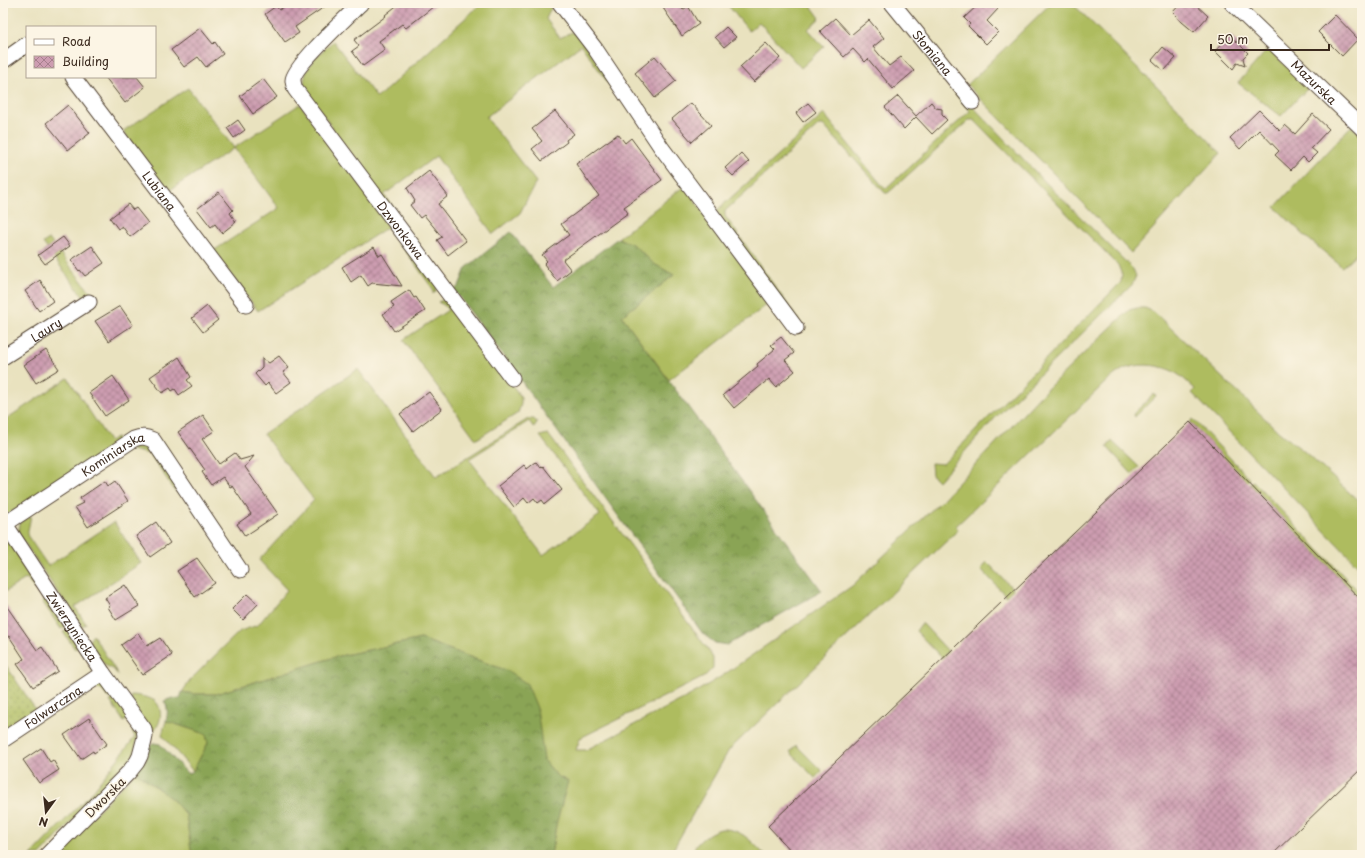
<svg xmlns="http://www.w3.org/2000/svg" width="1365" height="858" viewBox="0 0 1365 858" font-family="'Playpen Sans',sans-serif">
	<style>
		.grass { fill: #aebc5e; stroke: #74733e }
		.forest { fill: url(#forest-crowns); stroke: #62673a }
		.garden { fill: url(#garden-dots); stroke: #74733e }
		.building { fill: url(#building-cross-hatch) }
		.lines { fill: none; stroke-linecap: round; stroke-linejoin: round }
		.minor-casing { stroke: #554636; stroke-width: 17 }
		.minor { stroke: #fff; stroke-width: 15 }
		.labels { text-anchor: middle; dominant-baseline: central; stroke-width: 3.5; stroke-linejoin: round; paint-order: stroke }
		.street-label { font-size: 12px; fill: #3b2a1e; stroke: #fcf5e5 }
	</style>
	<defs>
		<pattern id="forest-crowns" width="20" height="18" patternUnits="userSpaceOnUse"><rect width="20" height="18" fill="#8aa455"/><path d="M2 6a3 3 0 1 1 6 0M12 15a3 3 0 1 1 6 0" fill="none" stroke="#728646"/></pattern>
		<pattern id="garden-dots" width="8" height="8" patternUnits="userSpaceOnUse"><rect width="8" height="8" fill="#aebc5e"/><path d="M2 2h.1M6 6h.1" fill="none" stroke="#8f994d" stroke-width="1.8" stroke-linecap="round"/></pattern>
		<pattern id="building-cross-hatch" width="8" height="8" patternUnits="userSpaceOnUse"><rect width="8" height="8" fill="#cd9db1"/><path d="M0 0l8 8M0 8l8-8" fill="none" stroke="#a8808f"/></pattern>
	</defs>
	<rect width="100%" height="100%" fill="#fcf5e5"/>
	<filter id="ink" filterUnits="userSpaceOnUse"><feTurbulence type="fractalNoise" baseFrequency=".025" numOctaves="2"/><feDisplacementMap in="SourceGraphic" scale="8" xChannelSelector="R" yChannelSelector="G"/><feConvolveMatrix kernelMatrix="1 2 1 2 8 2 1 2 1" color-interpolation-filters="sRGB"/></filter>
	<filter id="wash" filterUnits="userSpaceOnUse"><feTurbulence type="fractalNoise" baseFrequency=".012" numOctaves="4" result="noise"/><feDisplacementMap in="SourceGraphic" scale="16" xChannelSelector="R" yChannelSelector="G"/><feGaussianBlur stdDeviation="0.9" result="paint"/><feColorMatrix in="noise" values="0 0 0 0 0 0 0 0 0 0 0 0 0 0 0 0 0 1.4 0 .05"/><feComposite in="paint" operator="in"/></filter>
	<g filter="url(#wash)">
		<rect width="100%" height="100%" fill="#e9e2bf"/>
		<!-- grass -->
		<g class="grass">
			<path d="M 482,3 L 549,3 L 552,6 L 546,19 L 560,38 L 572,32 L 580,38 L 620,92 L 619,98 L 581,45 L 486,117 L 536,182 L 520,213 L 493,234 L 436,156 L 384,195 L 397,212 L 392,212 L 304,88 C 303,65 318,56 333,41 L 377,98 Z"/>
			<path d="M 726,3 L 809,3 L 820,18 L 808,29 L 824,47 L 801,68 L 759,22 L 749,31 Z"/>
			<path d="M 1051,3 L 1072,3 L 1160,90 L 1221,153 L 1131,253 L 967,85 Z"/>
			<path d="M 1268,49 L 1309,87 L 1281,116 L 1238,83 Z"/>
			<path d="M 188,88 L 234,148 L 300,104 L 390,224 L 388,227 L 258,311 L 213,251 L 279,208 L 234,148 L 167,192 L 123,131 Z"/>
			<path d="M 958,91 L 1052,189 L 1133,269 L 1136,276 L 1132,285 L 996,417 L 938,481 L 932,475 L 931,463 L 943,464 L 1121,282 L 1122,275 L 1118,265 L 974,120 L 969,120 L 888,193 L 885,193 L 823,125 L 819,125 L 725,211 L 725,216 L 805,329 L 803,330 L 716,211 L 824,114 L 885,189 L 970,111 L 955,93 Z"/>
			<path d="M 1351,126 L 1362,135 L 1362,248 L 1342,267 L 1305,236 L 1275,207 Z"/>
			<path d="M 684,186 L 768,300 L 769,305 L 768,304 L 669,380 L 622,316 L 674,275 L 654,264 L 634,245 L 618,238 Z"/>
			<path d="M 49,239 L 91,293 L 84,298 L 43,243 Z"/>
			<path d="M 404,240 L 437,285 L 436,291 L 433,294 L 433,289 L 399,242 Z"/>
			<path d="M 443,300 L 449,300 L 521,397 L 521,404 L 518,413 L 477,439 L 475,438 L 403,340 L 448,310 L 444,305 L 438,302 Z"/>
			<path d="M 1137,308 L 1145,308 L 1154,312 L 1279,432 L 1305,452 L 1362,504 L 1362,570 L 1192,393 L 1195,389 C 1187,382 1180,374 1170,370 C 1156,364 1136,363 1122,370 C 1117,373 1112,377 1107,381 L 956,526 L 958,530 L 729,750 L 670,855 L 551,855 L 556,825 L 557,776 L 544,760 L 508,671 L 421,639 L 335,657 L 216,694 L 194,694 L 182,692 L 192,678 L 240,631 L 258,625 L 287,590 L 259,560 L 314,500 L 263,434 L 358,369 L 436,477 L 528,419 L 534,419 L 537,422 L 534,428 L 529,421 L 469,459 L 543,555 L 600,515 L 540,436 L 548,434 L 709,651 L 713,658 L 713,668 L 704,677 L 580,738 L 576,750 L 586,750 L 689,696 L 722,676 L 852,586 L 941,501 L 1045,391 L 1129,310 Z"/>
			<path d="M 68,378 L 109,441 L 117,437 L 117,441 L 114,446 L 9,514 L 3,511 L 3,421 Z"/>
			<path d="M 1154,394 L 1156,396 L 1135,417 L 1133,414 Z"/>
			<path d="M 1193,419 L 1250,479 L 1247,482 L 1190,422 Z"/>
			<path d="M 1112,441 L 1139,467 L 1132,474 L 1107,447 Z"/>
			<path d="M 135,445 L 140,446 L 151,450 L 177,488 L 175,491 L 150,454 L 131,450 Z"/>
			<path d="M 1253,481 L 1362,595 L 1362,601 L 1250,484 Z"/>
			<path d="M 31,516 L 27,535 L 48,566 L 114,522 L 141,563 L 75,607 L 86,624 L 81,627 L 18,533 L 20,522 Z"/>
			<path d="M 3,532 L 39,586 L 35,590 L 27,578 L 3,593 Z"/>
			<path d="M 987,562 L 1013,589 L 1006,596 L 981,569 Z"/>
			<path d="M 47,598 L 66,626 L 61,629 L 42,601 Z"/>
			<path d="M 921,624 L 923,624 L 948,651 L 942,658 L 916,631 Z"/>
			<path d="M 68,629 L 79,646 L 75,649 L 63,632 Z"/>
			<path d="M 93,635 L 119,676 L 113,669 C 105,668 92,651 90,643 C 89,640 91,637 93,635 Z"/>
			<path d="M 101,683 L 113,695 L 108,698 L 102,690 L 92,688 Z"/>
			<path d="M 133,695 C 141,696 149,697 155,701 C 163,708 162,723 154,730 L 152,730 L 145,724 L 130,697 Z"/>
			<path d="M 115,698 L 129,718 L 124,722 L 110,701 Z"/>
			<path d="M 166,721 L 206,734 L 208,743 L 193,771 L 162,735 Z"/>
			<path d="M 136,729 L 138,733 L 134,756 L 40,855 L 31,855 L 92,792 L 135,737 L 132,732 Z"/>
			<path d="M 796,745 L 822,771 L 815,778 L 790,752 Z"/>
			<path d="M 136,772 L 173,800 L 186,815 L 191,849 L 193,855 L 54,855 Z"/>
			<path d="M 721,829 C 741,828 752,842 765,855 L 690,855 C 697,842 706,833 721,829 Z"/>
		</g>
		<!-- forest -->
		<g class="forest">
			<path d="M 511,232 L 553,287 L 618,238 L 634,245 L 654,264 L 674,275 L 622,316 L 822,591 L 727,645 L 715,643 L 703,634 L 491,339 L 454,290 L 459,286 L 466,268 Z"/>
			<path d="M 421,639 L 508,671 L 527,684 L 537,708 L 544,760 L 557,776 L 568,781 L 556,825 L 551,855 L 193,855 L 191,849 L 186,815 L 173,800 L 136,772 L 149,747 L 154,743 L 160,744 L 188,774 L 193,771 L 208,743 L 206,734 L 166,721 C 168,713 168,708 164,701 L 172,698 L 180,699 L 182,692 L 194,694 L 216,694 L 335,657 Z"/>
		</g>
		<!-- garden -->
		<path class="garden" d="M 3,661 L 36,710 L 3,732 Z"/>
		<g id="blocks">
			<!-- building -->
			<g class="building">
				<path d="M 290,3 L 330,3 L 295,27 L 299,33 L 285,42 L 265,14 L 276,6 L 279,10 Z"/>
				<path d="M 400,3 L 438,3 L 406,28 L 402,24 L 379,41 L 385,50 L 363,66 L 352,51 L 359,46 L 354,40 L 386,16 L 385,15 Z"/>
				<path d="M 671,3 L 679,3 L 683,10 L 688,6 L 699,24 L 682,36 L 663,8 Z"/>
				<path d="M 980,3 L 992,3 L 998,9 L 987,21 L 998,32 L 986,44 L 968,26 L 970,24 L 964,18 Z"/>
				<path d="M 1181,3 L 1194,3 L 1208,16 L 1194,32 L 1176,17 L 1177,16 L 1173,12 Z"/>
				<path d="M 1335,15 L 1358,39 L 1342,56 L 1318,32 Z"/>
				<path d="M 835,18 L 851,35 L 869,20 L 884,38 L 873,47 L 889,66 L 901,57 L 914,71 L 893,89 L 868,59 L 865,62 L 853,49 L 844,57 L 820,31 Z"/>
				<path d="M 726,27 L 736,37 L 724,47 L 715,37 Z"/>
				<path d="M 200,28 L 213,44 L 215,42 L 223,54 L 206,67 L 198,57 L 184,67 L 171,50 Z"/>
				<path d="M 1230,35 L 1248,53 L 1243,58 L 1245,66 L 1237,63 L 1233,69 L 1215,51 Z"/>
				<path d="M 766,43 L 780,58 L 754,82 L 740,67 Z"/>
				<path d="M 1163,47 L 1176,58 L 1164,71 L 1152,60 Z"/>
				<path d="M 655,56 L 676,81 L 655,98 L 635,73 Z"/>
				<path d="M 105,77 L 137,77 L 145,87 L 125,103 Z"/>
				<path d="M 263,79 L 277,97 L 253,114 L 240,96 Z"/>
				<path d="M 898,96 L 916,116 L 931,102 L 936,108 L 942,109 L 942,115 L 947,120 L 932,134 L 916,117 L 904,129 L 885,107 Z"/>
				<path d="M 691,103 L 711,125 L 692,142 L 672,119 Z"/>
				<path d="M 808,103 L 816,112 L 803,122 L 796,113 Z"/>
				<path d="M 68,105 L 90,133 L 68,150 L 46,123 Z"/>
				<path d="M 1259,110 L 1280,131 L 1285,125 L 1295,134 L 1313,114 L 1329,129 L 1311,148 L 1317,153 L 1308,162 L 1303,157 L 1291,170 L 1275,155 L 1279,151 L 1259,130 L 1240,149 L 1230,138 Z"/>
				<path d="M 555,111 L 574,134 L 566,140 L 567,142 L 542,161 L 532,149 L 542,141 L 532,129 Z"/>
				<path d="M 238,120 L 245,130 L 234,138 L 227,128 Z"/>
				<path d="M 618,134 L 625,143 L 631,138 L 662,180 L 624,207 L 628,213 L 563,260 L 571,270 L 557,281 L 544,264 L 547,261 L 542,255 L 569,235 L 561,224 L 599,196 L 576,164 Z"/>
				<path d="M 741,153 L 749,162 L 733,176 L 725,168 Z"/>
				<path d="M 429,171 L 448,196 L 438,204 L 466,241 L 448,255 L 437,240 L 442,237 L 424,215 L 420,218 L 410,205 L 415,201 L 407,188 Z"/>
				<path d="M 219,192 L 233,210 L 230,213 L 236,222 L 222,233 L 215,224 L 211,227 L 197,209 Z"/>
				<path d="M 128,204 L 133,210 L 136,208 L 148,223 L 130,237 L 122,226 L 118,229 L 110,218 Z"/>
				<path d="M 63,237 L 70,246 L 45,264 L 38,255 Z"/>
				<path d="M 92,246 L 104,263 L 85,276 L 80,270 L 79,271 L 71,260 Z"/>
				<path d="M 374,247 L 379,256 L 382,254 L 402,286 L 372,283 L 368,286 L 361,275 L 351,282 L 342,267 Z"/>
				<path d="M 40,280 L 53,301 L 39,311 L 25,291 Z"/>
				<path d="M 409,290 L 414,298 L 416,297 L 425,311 L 394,331 L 383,314 L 394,307 L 391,302 Z"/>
				<path d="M 120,306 L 133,325 L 109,341 L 95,321 Z"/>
				<path d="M 207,306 L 218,320 L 203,332 L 192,318 Z"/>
				<path d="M 781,337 L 794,353 L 785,360 L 795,371 L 776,387 L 769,379 L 734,408 L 723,395 L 758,366 L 757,364 L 775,349 L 771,345 Z"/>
				<path d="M 46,350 L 59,369 L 36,383 L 24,365 Z"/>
				<path d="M 279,356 L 289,368 L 283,372 L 291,382 L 276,393 L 268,383 L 265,386 L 255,374 L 262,367 L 262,358 L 269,363 Z"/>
				<path d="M 179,357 L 191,377 L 187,380 L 192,386 L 179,395 L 175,389 L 172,391 L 170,388 L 162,393 L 150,377 Z"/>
				<path d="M 113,376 L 129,400 L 105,416 L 89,393 Z"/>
				<path d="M 429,392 L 442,409 L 413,431 L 400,414 Z"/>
				<path d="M 203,415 L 214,431 L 202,439 L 219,464 L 235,453 L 240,460 L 254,456 L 245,467 L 278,514 L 245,536 L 237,524 L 251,514 L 232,486 L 230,487 L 223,477 L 211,485 L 202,472 L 205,470 L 178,432 Z"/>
				<path d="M 1190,422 L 1362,601 L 1362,768 L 1272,855 L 795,855 L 768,826 Z"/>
				<path d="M 536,462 L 541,468 L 543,466 L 562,490 L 545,504 L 542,500 L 538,503 L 534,498 L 528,503 L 524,498 L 514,507 L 498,486 L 524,465 L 527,469 Z"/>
				<path d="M 105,481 L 108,486 L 115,481 L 128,501 L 88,527 L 75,507 L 83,503 L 80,498 Z"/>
				<path d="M 156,522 L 170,543 L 150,557 L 136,536 Z"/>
				<path d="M 197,558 L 215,583 L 195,597 L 177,571 Z"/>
				<path d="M 125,585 L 139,606 L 116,620 L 108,607 L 110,606 L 105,598 Z"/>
				<path d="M 247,594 L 258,604 L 243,620 L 232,609 Z"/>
				<path d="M 3,601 L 37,650 L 42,647 L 58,671 L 33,687 L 17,664 L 24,659 L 9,636 L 3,639 Z"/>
				<path d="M 138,633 L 147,646 L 160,638 L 172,655 L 142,675 L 121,645 Z"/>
				<path d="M 89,718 L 107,744 L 94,753 L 93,751 L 81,759 L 64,735 Z"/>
				<path d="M 41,748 L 50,762 L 53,760 L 59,770 L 39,783 L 23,760 Z"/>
			</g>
		</g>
	</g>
	<g filter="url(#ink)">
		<use href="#blocks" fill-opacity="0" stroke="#554636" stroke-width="1"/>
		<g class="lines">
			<!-- minor casing -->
			<g class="minor-casing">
				<g id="minor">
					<path id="s1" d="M 361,3 C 349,15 293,67 293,80 C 293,83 294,86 295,89 L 512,378"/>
					<path d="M 560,3 L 596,50 L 661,147 L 796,328"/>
					<path id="s2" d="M 892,3 L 973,102"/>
					<path id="s3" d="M 1232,3 L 1362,128"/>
					<path d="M 3,61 L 27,44"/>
					<path id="s4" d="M 73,77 L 246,305"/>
					<path id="s5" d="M 3,357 L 89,302"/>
					<path id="s6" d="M 3,521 L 103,673 L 144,729 L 145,736 L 144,741 L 140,756 L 137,762 L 129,772 L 47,855"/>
					<path id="s7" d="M 5,524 L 134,439 C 142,436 146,437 153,440 L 240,570"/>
					<path id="s8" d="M 3,740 L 103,673"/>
				</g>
			</g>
			<!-- minor -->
			<use href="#minor" class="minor"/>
		</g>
	</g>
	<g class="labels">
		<!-- street labels -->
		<g class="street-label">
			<text stroke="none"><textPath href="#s2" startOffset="64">Słomiana</textPath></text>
			<text stroke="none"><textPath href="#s3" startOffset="114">Mazurska</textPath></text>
			<text stroke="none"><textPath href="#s4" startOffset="143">Lubiana</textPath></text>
			<text stroke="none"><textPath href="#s1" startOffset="289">Dzwonkowa</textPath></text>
			<text stroke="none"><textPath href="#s5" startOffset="51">Laury</textPath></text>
			<text stroke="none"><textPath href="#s7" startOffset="129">Kominiarska</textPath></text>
			<text stroke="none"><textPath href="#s6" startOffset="126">Zwierzyniecka</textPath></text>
			<text stroke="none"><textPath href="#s8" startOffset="60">Folwarczna</textPath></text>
			<text transform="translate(105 797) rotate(-45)">Dworska</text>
		</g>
	</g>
	<!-- margin -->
	<rect width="1365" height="858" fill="none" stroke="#fcf5e5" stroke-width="16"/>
	<!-- legend -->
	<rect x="26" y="26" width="130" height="52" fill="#fcf5e5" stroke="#afa495"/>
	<rect x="34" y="39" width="20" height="6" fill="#ffffff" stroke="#afa495"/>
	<text x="62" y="46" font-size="12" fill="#3b2a1e">Road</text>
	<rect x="34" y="56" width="20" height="12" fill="url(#building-cross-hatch)" stroke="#afa495"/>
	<text x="62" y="66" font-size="12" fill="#3b2a1e">Building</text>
	<!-- north arrow -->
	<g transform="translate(46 812) rotate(195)" stroke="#fcf5e5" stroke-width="3" paint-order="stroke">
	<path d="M0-3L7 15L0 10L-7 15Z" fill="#3b2a1e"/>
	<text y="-6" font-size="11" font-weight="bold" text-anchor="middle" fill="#3b2a1e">N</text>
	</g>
	<!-- scale -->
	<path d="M1211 44v6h118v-6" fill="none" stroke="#3b2a1e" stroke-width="2"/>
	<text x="1217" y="44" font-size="12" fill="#3b2a1e" stroke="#fcf5e5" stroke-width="3" paint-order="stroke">50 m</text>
</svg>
